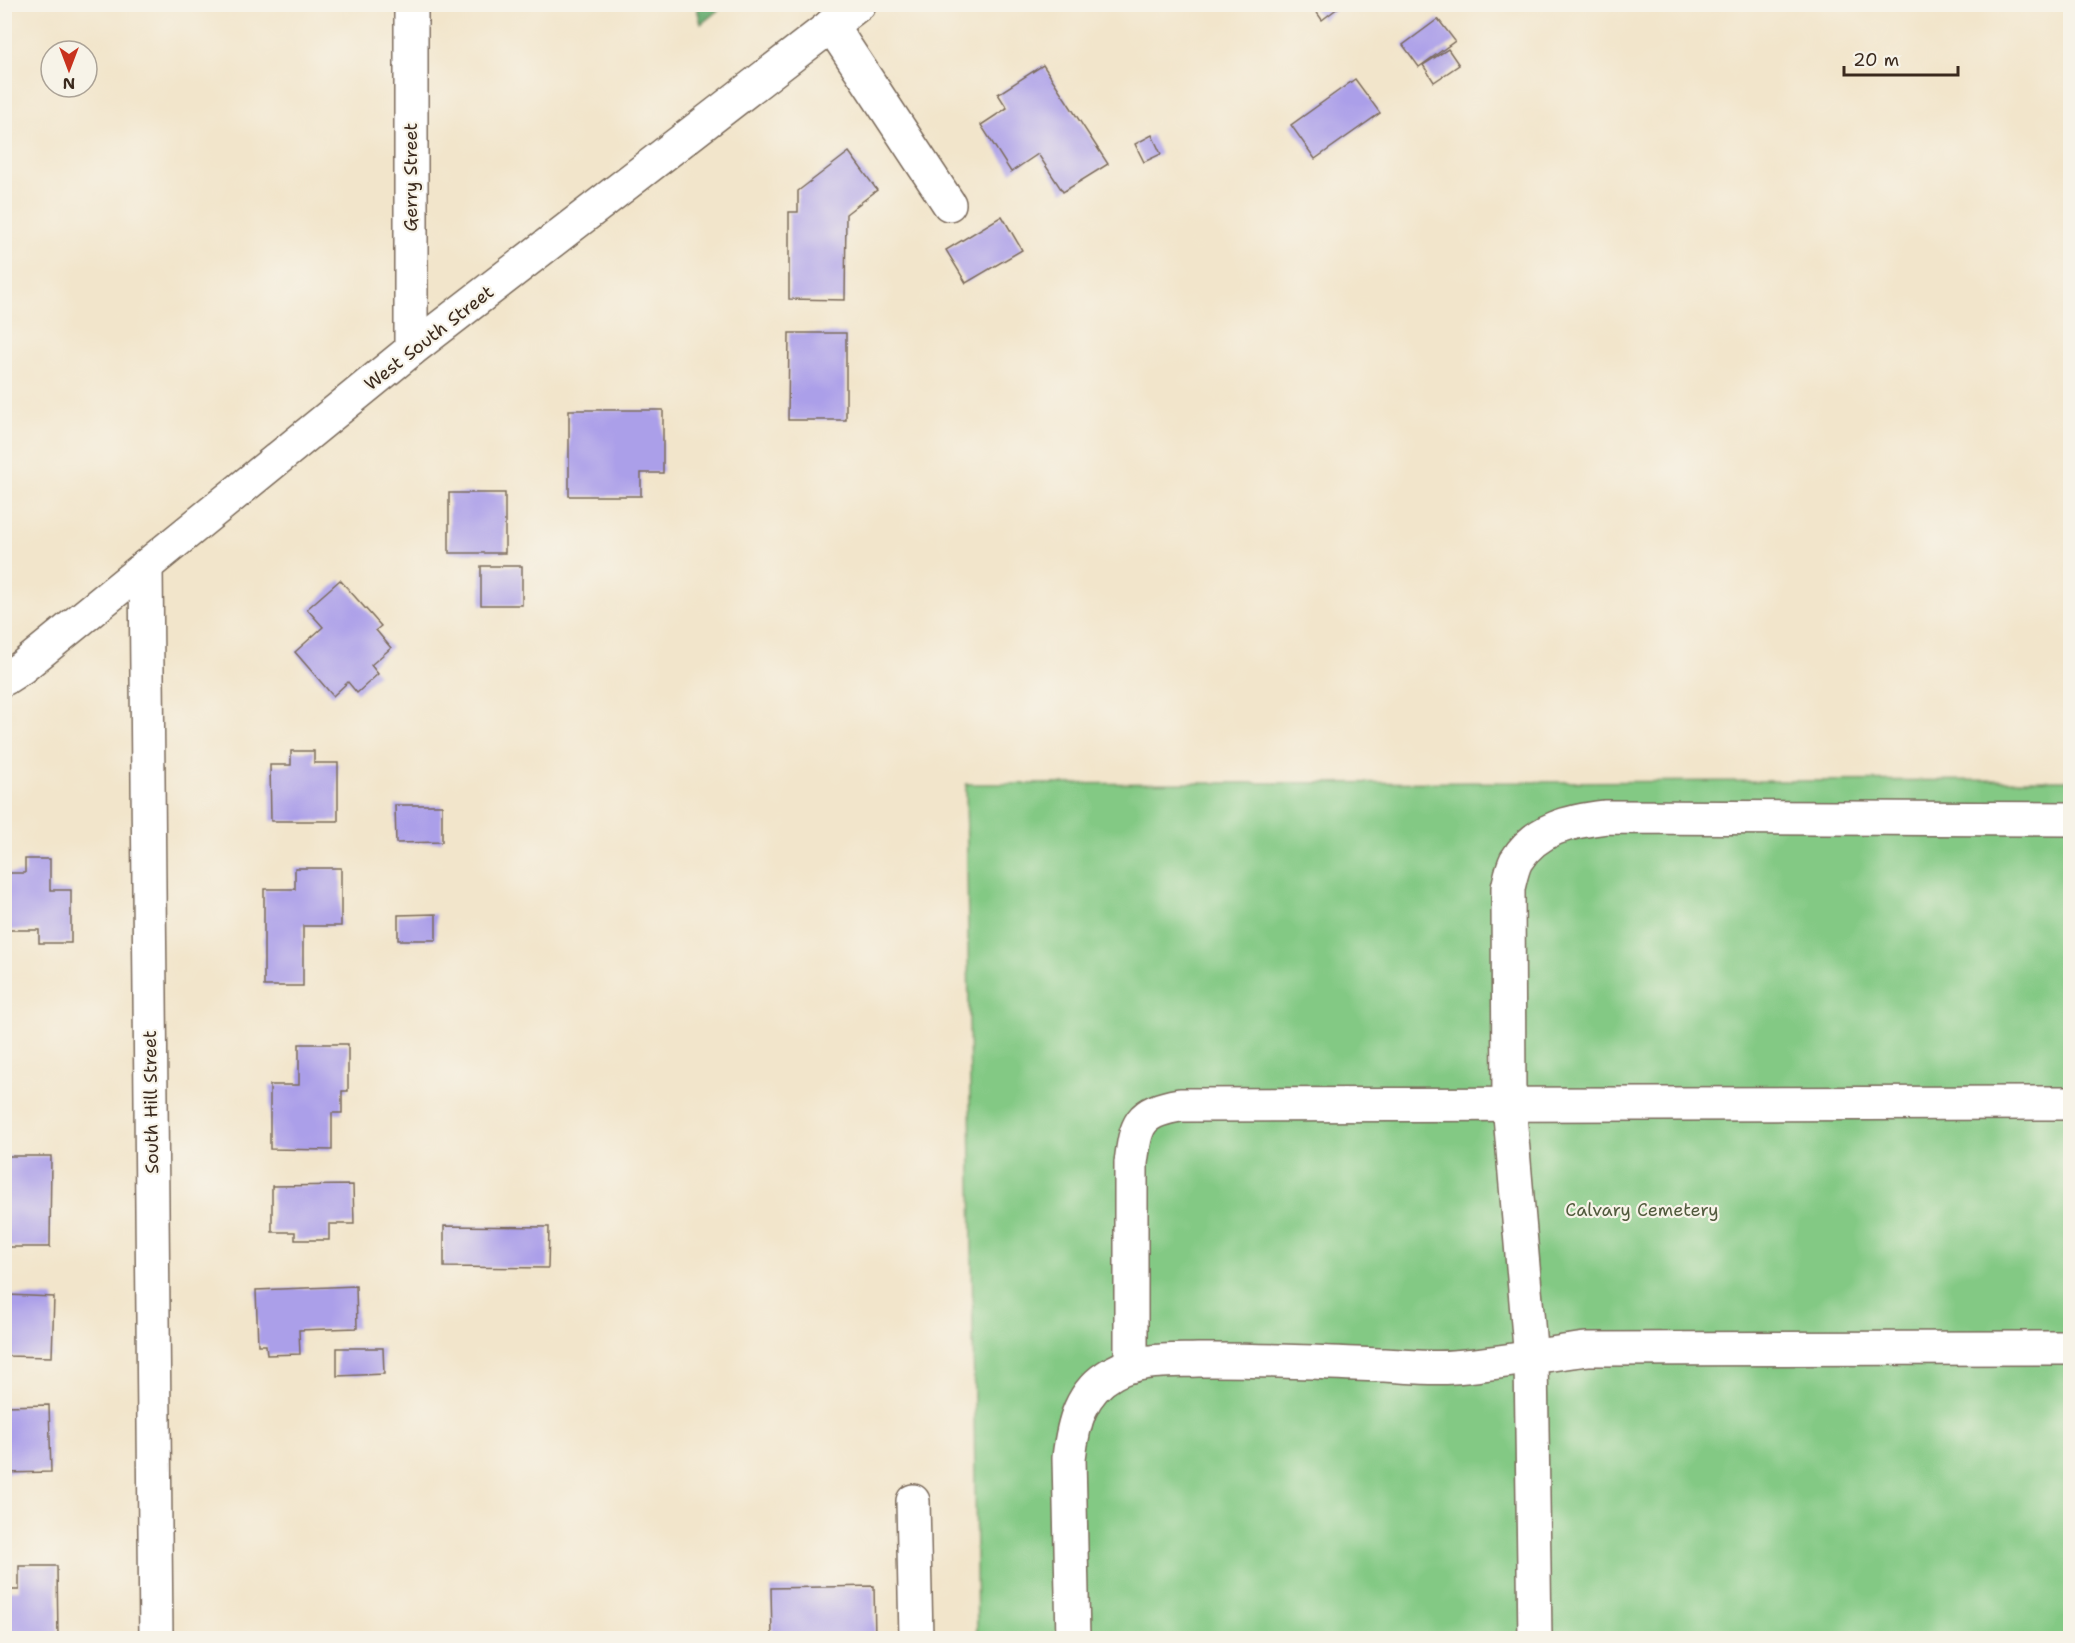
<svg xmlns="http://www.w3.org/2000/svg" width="2075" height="1643" viewBox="0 0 2075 1643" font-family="'Shantell Sans',sans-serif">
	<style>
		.green { fill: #83c984; stroke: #5f7a51; stroke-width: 1.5 }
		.forest { fill: #6aad72; stroke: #526c48; stroke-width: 1.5 }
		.building { fill: #ab9fe9 }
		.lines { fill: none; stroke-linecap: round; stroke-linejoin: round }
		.minor-casing { stroke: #7b6b5b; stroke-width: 36 }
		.minor { stroke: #fff; stroke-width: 33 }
		.labels { text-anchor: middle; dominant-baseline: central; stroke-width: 4.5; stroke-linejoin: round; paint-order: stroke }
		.street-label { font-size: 18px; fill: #3b2a1e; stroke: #f7f3e8 }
		.park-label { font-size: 18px; fill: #515a3d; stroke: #f7f3e8 }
	</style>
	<rect width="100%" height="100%" fill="#f7f3e8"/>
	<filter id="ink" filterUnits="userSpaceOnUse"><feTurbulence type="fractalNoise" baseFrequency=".0167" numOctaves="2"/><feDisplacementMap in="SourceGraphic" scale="12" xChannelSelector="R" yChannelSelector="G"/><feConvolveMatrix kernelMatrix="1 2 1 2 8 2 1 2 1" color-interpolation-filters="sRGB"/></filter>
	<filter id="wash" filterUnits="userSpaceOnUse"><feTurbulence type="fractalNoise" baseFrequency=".008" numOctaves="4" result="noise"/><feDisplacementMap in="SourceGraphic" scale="24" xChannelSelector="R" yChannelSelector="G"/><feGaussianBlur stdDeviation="1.35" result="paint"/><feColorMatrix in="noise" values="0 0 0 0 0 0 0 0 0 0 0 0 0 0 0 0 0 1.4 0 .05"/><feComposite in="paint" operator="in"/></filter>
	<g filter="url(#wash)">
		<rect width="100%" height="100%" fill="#f2e5cb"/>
		<!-- green -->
		<path class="green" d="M 2070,780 L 2070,1638 L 977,1638 L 966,784 Z"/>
		<!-- forest -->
		<path class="forest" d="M 696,4 L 725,4 L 725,5 L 701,24 Z"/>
		<g id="blocks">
			<!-- building -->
			<g class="building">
				<path d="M 1311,4 L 1343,4 L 1322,20 Z"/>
				<path d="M 1438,19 L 1455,41 L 1419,67 L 1403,45 Z"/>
				<path d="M 1448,49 L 1459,65 L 1434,82 L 1423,65 Z"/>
				<path d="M 1043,65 L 1108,164 L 1063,192 L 1038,154 L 1011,172 L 981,125 L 1007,108 L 998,94 Z"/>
				<path d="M 1355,79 L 1380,113 L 1315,159 L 1291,125 Z"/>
				<path d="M 1152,135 L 1161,154 L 1144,162 L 1135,144 Z"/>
				<path d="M 849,152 L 877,190 L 846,214 L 845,300 L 789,299 L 789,212 L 798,212 L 798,191 Z"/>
				<path d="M 1002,216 L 1022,250 L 966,283 L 946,250 Z"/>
				<path d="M 789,333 L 846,333 L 846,420 L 788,420 Z"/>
				<path d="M 569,410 L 663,410 L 663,473 L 641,473 L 641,496 L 569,496 Z"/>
				<rect x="449" y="493" width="56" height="60"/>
				<rect x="481" y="566" width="41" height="39"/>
				<path d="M 340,580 L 381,626 L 376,630 L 391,648 L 371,665 L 378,674 L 357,693 L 348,682 L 333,696 L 295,652 L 323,627 L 307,609 Z"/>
				<path d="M 291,751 L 314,751 L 314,763 L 338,763 L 338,821 L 271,821 L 270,765 L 291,765 Z"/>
				<path d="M 395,805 L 442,805 L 442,842 L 396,843 Z"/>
				<path d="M 25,859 L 50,859 L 50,890 L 71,890 L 71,943 L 39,943 L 39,930 L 4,930 L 4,873 L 25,873 Z"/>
				<path d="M 295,868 L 341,868 L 341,926 L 303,926 L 303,986 L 264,986 L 264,889 L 295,889 Z"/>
				<path d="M 436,914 L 436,940 L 398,940 L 398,915 Z"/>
				<path d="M 299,1044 L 348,1044 L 348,1091 L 342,1091 L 342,1113 L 332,1113 L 332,1150 L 270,1149 L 270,1085 L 299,1085 Z"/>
				<path d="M 4,1156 L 51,1156 L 50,1247 L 4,1247 Z"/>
				<path d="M 353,1185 L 354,1224 L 329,1224 L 329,1240 L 295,1240 L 295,1232 L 272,1232 L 272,1186 Z"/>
				<path d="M 444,1226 L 549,1227 L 548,1268 L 444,1267 Z"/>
				<path d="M 356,1286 L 357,1328 L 299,1330 L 300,1354 L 267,1355 L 266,1345 L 258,1345 L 256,1290 Z"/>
				<path d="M 7,1295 L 54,1297 L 52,1357 L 5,1356 Z"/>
				<path d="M 337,1348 L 383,1348 L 384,1374 L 337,1376 Z"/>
				<path d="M 49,1405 L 51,1472 L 4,1473 L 4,1406 Z"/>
				<path d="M 19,1566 L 57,1566 L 58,1638 L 4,1638 L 4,1590 L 19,1590 Z"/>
				<path d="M 874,1586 L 875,1638 L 772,1638 L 771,1588 Z"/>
			</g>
		</g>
	</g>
	<g filter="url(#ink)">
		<use href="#blocks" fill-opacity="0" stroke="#7b6b5b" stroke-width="1.5"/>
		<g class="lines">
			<!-- minor casing -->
			<g class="minor-casing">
				<g id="minor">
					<path d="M 411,4 L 411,350"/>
					<path d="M 831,25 L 949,204"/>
					<path d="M 146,566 L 156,1638"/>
					<path d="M 4,679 L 21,668 L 411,350 L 859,4"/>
					<path d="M 1131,1366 L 1131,1163 C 1136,1124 1138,1112 1180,1105 L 2070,1103"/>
					<path d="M 913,1501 L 916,1638"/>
					<path d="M 1073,1638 L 1069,1458 C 1073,1424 1080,1391 1113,1373 C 1137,1359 1170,1361 1198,1360 C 1260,1359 1322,1363 1384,1365 C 1407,1366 1430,1369 1453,1367 C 1498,1364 1543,1354 1588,1349 L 2070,1348"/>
					<path d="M 1535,1638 L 1531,1359 L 1509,1104 L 1508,888 C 1510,880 1512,869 1516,861 C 1536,828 1571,821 1606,817 L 2070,819"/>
				</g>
			</g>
			<!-- minor -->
			<use href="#minor" class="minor"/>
		</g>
	</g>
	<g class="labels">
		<!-- street labels -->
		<g class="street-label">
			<text transform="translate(411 177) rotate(-90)">Gerry Street</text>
			<text transform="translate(429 338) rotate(-38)">West South Street</text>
			<text transform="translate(151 1102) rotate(-91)">South Hill Street</text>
		</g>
		<!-- park labels -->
		<g class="park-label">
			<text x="1642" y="1210">Calvary Cemetery</text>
		</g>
	</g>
	<!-- margin -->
	<rect width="2075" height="1643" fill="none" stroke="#f7f3e8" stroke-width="24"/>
	<!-- north arrow -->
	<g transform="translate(69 69) rotate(180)"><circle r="28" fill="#f7f3e8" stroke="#aca397" stroke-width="1.5"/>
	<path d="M0-4.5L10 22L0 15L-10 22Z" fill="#c8321e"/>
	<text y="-9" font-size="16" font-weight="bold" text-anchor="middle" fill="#3b2a1e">N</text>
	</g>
	<!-- scale -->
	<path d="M1844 66v9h114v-9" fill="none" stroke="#3b2a1e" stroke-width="3"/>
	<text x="1853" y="66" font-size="18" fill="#3b2a1e" stroke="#f7f3e8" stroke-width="4.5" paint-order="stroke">20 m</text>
</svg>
